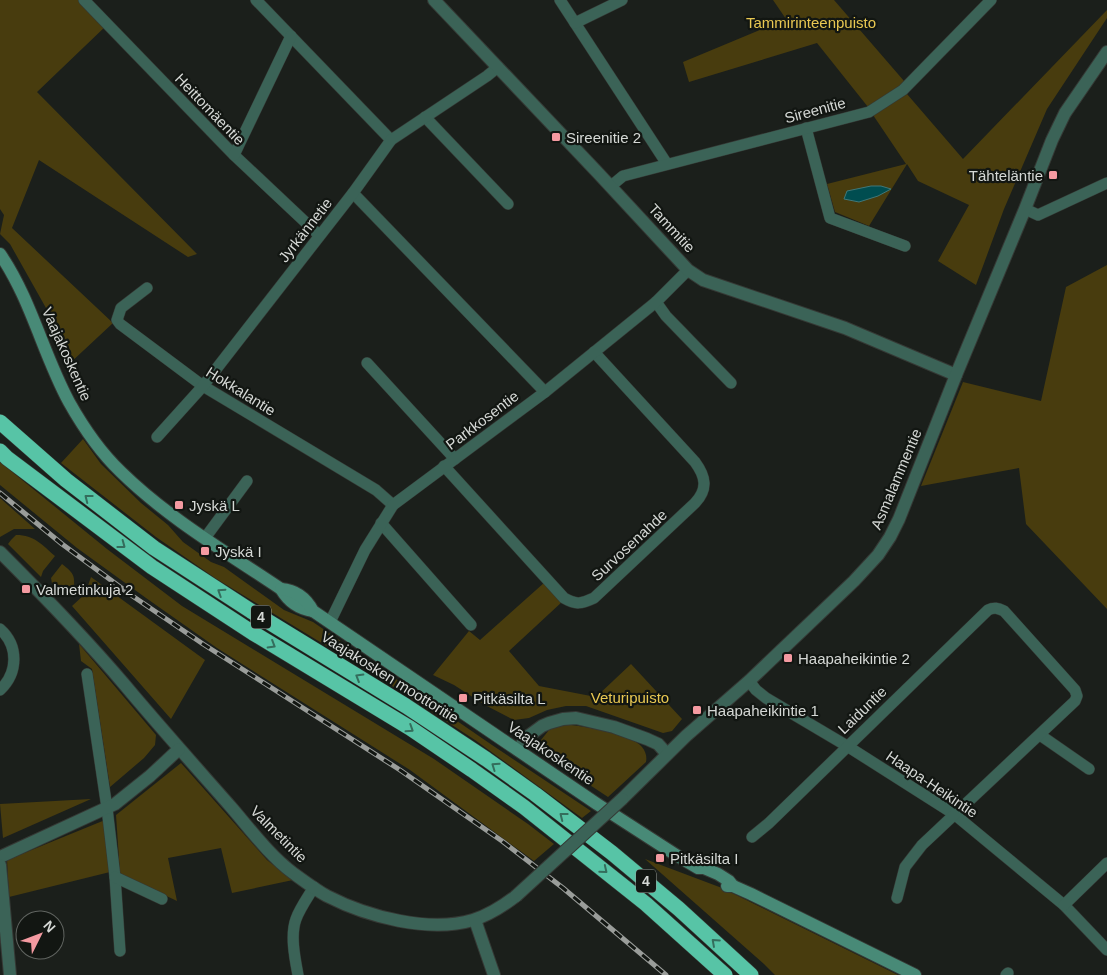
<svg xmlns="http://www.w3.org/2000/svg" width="1107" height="975" viewBox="0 0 1107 975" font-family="Helvetica,sans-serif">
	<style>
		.green { fill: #483c0e }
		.water { fill: #004d50; stroke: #407778 }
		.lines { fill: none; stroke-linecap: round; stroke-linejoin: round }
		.minor-casing { stroke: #353935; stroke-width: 12 }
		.tertiary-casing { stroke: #353935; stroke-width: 14 }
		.secondary-casing { stroke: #353935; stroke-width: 14 }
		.motorway-casing { stroke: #353935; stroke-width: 16 }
		.minor { stroke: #3b6357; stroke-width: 11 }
		.tertiary { stroke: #3b6357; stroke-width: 12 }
		.secondary { stroke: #488a77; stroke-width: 12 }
		.motorway { stroke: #57c4a6; stroke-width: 15 }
		.rail-casing { stroke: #9a9d9a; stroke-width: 5 }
		.rail { stroke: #121612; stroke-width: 3; stroke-dasharray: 9; stroke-linecap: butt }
		.tertiary-bridge-casing { stroke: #353935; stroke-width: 14; stroke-linecap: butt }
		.tertiary-bridge { stroke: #3b6357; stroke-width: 12 }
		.oneway { stroke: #346d5c }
		.poi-dot { fill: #f49aa1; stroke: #121612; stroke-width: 2 }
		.labels { text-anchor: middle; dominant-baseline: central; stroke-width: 4.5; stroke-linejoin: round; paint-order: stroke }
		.shield { fill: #121612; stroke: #9a9e9a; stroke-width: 1 }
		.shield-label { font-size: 14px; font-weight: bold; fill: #d5d8d5 }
		.park-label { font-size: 15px; fill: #e9c852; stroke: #121612 }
		.street-label { font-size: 15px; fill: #d5d8d5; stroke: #121612 }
		.poi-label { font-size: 15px; fill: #d5d8d5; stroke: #121612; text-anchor: start }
	</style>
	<rect width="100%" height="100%" fill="#1b1f1b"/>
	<!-- green -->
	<g class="green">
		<path d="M 0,0 L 85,0 L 108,24 L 37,92 L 197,254 L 188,257 L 39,160 L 12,228 L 113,323 L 69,364 L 55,324 L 10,244 L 0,234 L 4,215 L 0,209 Z"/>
		<path d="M 773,0 L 834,0 L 904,81 L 900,88 L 868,107 L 817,43 L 689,82 L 683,62 L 786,19 Z"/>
		<path d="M 1107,10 L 1107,18 L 1047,109 L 1004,209 L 976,285 L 938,261 L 969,205 L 918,181 L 907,164 L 869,226 L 835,212 L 827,184 L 906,164 L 873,115 L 907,94 L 963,159 Z"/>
		<path d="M 1107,265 L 1107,609 L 1026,524 L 1019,468 L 921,486 L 963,382 L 1041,401 L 1066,287 Z"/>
		<path d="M 83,439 L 101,464 L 141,503 L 168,525 L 183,542 L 211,562 L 224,567 L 284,610 L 313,622 L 492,745 L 591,811 L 582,818 L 475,740 L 389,684 L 215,578 L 156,537 L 61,463 Z"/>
		<path d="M 0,462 L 107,549 L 182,606 L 434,759 L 528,824 L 554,844 L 534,861 L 410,770 L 217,648 L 146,598 L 77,548 L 0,485 Z"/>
		<path d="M 0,498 L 35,529 L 14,529 L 0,537 Z"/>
		<path d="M 16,535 C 35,535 42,545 55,556 L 43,571 L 41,577 L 8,544 L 11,540 Z"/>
		<path d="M 62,564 C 73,573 75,574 74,589 C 64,595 62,596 53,589 L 51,578 Z"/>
		<path d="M 91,577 L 205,660 L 171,719 L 72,606 L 85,594 Z"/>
		<path d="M 545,582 L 563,601 L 509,651 L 539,686 L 596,697 L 631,664 L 682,719 L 672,731 L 663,733 L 586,706 L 566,706 L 547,710 L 529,718 L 514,720 L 485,705 L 454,685 L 433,675 L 469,631 L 480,640 Z"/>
		<path d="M 79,644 L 156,735 L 155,745 L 144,758 L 110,787 L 92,669 L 81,661 Z"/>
		<path d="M 562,724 C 579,725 632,734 642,747 C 646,752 647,757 646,762 L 608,797 L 555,762 L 541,740 L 549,730 Z"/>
		<path d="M 181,763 L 267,860 L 293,880 L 232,893 L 221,848 L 168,858 L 177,901 L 120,874 L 116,815 Z"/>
		<path d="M 91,799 L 3,838 L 0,804 Z"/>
		<path d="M 105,820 L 110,872 L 9,897 L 7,860 Z"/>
		<path d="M 645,859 L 722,888 L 898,975 L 775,975 L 764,964 Z"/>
	</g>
	<!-- water -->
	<path class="water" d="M 871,186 L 881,186 L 891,189 L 878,196 L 859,202 L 844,199 L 847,191 Z"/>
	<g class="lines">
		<!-- minor casing -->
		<g class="minor-casing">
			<g id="minor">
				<path d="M 84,0 L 234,155 L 319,235"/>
				<path d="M 256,0 L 391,140"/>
				<path d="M 560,0 L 667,164"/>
				<path d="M 575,23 L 622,0"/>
				<path d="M 425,117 L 508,204"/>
				<path d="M 806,128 L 830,218 L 905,246"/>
				<path d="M 234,155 L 291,36"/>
				<path d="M 611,186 L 623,176 L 869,112 L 903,90 L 991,0"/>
				<path d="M 353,193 L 545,392"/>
				<path d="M 1025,209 L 1038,215 L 1107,183"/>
				<path d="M 147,288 L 121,308 L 117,320 L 120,324 L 203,386 L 376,490 L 393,505"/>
				<path d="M 656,302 L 666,316 L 731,383"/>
				<path d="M 367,363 L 455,459"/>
				<path d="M 157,437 L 203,386 L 353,193 L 391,140 L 487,76 L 498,67"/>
				<path d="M 444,466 L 564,598 C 576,605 581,604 594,598 L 695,503 C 708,489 706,477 695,462 L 594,352"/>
				<path d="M 381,523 L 471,625"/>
				<path d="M 205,538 L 247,481"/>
				<path d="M 330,622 L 365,550 L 393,505 L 545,392 L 656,302 L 688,270"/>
				<path d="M 0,629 C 19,646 18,673 0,690"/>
				<path d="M 87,674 L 107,808 L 115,877 L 120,951"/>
				<path d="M 749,681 L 756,690 L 766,698 L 847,746 L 954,814 L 1064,905 L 1107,950"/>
				<path d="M 1040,735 L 1089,769"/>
				<path d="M 752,837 L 769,823 L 988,610 C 994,607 998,608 1004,611 L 1075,690 L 1077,696 L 1075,701 L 922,845 L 905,867 L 897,898"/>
				<path d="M 115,877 L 162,899"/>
				<path d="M 1064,905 L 1107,863"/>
				<path d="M 298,975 C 295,959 290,935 296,919 C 300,908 308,897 314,887"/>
				<path d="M 1006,975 L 1008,973"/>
			</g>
		</g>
		<!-- tertiary casing -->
		<g class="tertiary-casing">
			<g id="tertiary">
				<path d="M 434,0 L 599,174 L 688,270 L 703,280 L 845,328 L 956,375"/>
				<path d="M 0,552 C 43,595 85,638 124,684 C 159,726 195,766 231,807 C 250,829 269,855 293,873 C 304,881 316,890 327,896 C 368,917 429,933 473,920 C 489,915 503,906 516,896"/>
				<path d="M 518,750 L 527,737 L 542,726 L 549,723 L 563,719 L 576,718 L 614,727 L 647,739 L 658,744 L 667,754"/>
				<path d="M 622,799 L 686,736 L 749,681 L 854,581 L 878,555 L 890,537 L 899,519 L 956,375 L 1025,209 L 1052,140 L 1065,113 L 1107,52"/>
				<path d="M 0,857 L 115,804 L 150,776 L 179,749"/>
				<path d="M 0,865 L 10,975"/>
				<path d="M 475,920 L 494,975"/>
			</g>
		</g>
		<!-- secondary casing -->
		<g class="secondary-casing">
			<g id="secondary">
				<path d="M 0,254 C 31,299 43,354 69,402 C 83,427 100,452 121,472 C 168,518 226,552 281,589 C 288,601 299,609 313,611"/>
				<path d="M 281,589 C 295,590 306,598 313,611 L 597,804 L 676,855 L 698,868 L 704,868 L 718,874 L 729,881 L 733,886"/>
				<path d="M 727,886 L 733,886 L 751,894 L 915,975"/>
			</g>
		</g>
		<!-- motorway casing -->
		<g class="motorway-casing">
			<g id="motorway">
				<path d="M 0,422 L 66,480 L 154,548 L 251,611 L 406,706 L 486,759 L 535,794 L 612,853 L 679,909 L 751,975"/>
				<path d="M 0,451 L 7,458 L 152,567 L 253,633 L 410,728 L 472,770 L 524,807 L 646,904 L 725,975"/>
			</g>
		</g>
		<!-- minor -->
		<use href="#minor" class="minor"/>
		<!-- tertiary -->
		<use href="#tertiary" class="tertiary"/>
		<!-- secondary -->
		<use href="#secondary" class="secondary"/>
		<!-- motorway -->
		<use href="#motorway" class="motorway"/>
		<!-- rail casing -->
		<g class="rail-casing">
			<path id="rail" d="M 0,493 L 62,544 L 131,595 L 203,644 L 400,770 L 502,841 L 563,888 L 666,975"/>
		</g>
		<!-- rail -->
		<use href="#rail" class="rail"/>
		<!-- tertiary-bridge casing -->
		<g class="tertiary-bridge-casing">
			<path id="tertiary-bridge" d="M 516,896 L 622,799"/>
		</g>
		<!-- tertiary-bridge -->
		<use href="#tertiary-bridge" class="tertiary-bridge"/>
	</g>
	<!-- one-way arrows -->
	<defs><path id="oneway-chevron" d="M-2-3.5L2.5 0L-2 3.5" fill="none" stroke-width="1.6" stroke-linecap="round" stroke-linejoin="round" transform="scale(1.25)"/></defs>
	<g class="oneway">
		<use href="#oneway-chevron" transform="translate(88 498) rotate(-142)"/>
		<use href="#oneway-chevron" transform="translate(122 545) rotate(37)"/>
		<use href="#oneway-chevron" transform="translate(221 592) rotate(-147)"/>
		<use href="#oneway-chevron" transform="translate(272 645) rotate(31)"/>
		<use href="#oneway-chevron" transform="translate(359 677) rotate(-149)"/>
		<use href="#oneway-chevron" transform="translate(410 729) rotate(33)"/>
		<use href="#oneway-chevron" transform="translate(495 766) rotate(-145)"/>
		<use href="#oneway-chevron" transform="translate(563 816) rotate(-142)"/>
		<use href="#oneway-chevron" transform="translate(604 870) rotate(39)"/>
		<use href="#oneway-chevron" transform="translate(715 942) rotate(-138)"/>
	</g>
	<!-- markers -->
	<g class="poi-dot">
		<rect x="551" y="132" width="10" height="10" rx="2.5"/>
		<rect x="1048" y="170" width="10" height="10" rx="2.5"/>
		<rect x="174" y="500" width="10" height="10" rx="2.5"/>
		<rect x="200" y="546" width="10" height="10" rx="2.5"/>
		<rect x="21" y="584" width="10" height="10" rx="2.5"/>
		<rect x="783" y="653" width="10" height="10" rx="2.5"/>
		<rect x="458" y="693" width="10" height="10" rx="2.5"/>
		<rect x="692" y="705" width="10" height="10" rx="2.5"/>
		<rect x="655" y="853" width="10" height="10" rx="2.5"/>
	</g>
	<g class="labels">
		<!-- shield labels -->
		<g class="shield">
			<rect x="251" y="605.5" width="20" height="23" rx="4"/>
			<rect x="636" y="869.5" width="20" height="23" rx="4"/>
		</g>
		<g class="shield-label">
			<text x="261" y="617">4</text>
			<text x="646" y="881">4</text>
		</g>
		<!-- park labels -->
		<g class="park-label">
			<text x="811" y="22">Tammirinteenpuisto</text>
			<text x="630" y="697">Veturipuisto</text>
		</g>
		<!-- street labels -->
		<g class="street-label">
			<text transform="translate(210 109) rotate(46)">Heittomäentie</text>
			<text transform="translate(815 110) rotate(-15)">Sireenitie</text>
			<text transform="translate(672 228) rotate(47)">Tammitie</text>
			<text transform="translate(305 230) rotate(-52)">Jyrkännetie</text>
			<text transform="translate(67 354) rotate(66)">Vaajakoskentie</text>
			<text transform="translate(241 391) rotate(32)">Hokkalantie</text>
			<text transform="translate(482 420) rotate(-37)">Parkkosentie</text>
			<text transform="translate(896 479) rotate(-67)">Asmalammentie</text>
			<text transform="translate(629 545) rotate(-43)">Survosenahde</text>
			<text transform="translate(390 677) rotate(32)">Vaajakosken moottoritie</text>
			<text transform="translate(862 710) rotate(-44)">Laiduntie</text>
			<text transform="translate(551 753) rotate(34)">Vaajakoskentie</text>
			<text transform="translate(932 784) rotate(34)">Haapa-Heikintie</text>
			<text transform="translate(279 834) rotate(45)">Valmetintie</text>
		</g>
		<!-- poi labels -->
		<g class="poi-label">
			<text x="566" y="137">Sireenitie 2</text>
			<text x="1043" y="175" text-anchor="end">Tähteläntie</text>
			<text x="189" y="505">Jyskä L</text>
			<text x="215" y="551">Jyskä I</text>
			<text x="36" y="589">Valmetinkuja 2</text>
			<text x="798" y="658">Haapaheikintie 2</text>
			<text x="473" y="698">Pitkäsilta L</text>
			<text x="707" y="710">Haapaheikintie 1</text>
			<text x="670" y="858">Pitkäsilta I</text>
		</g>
	</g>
	<!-- north arrow -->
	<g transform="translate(40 935) rotate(48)"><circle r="24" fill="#121612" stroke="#606460"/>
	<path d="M0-4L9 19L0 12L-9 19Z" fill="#f49aa1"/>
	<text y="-8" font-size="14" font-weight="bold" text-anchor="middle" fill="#d5d8d5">N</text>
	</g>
</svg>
